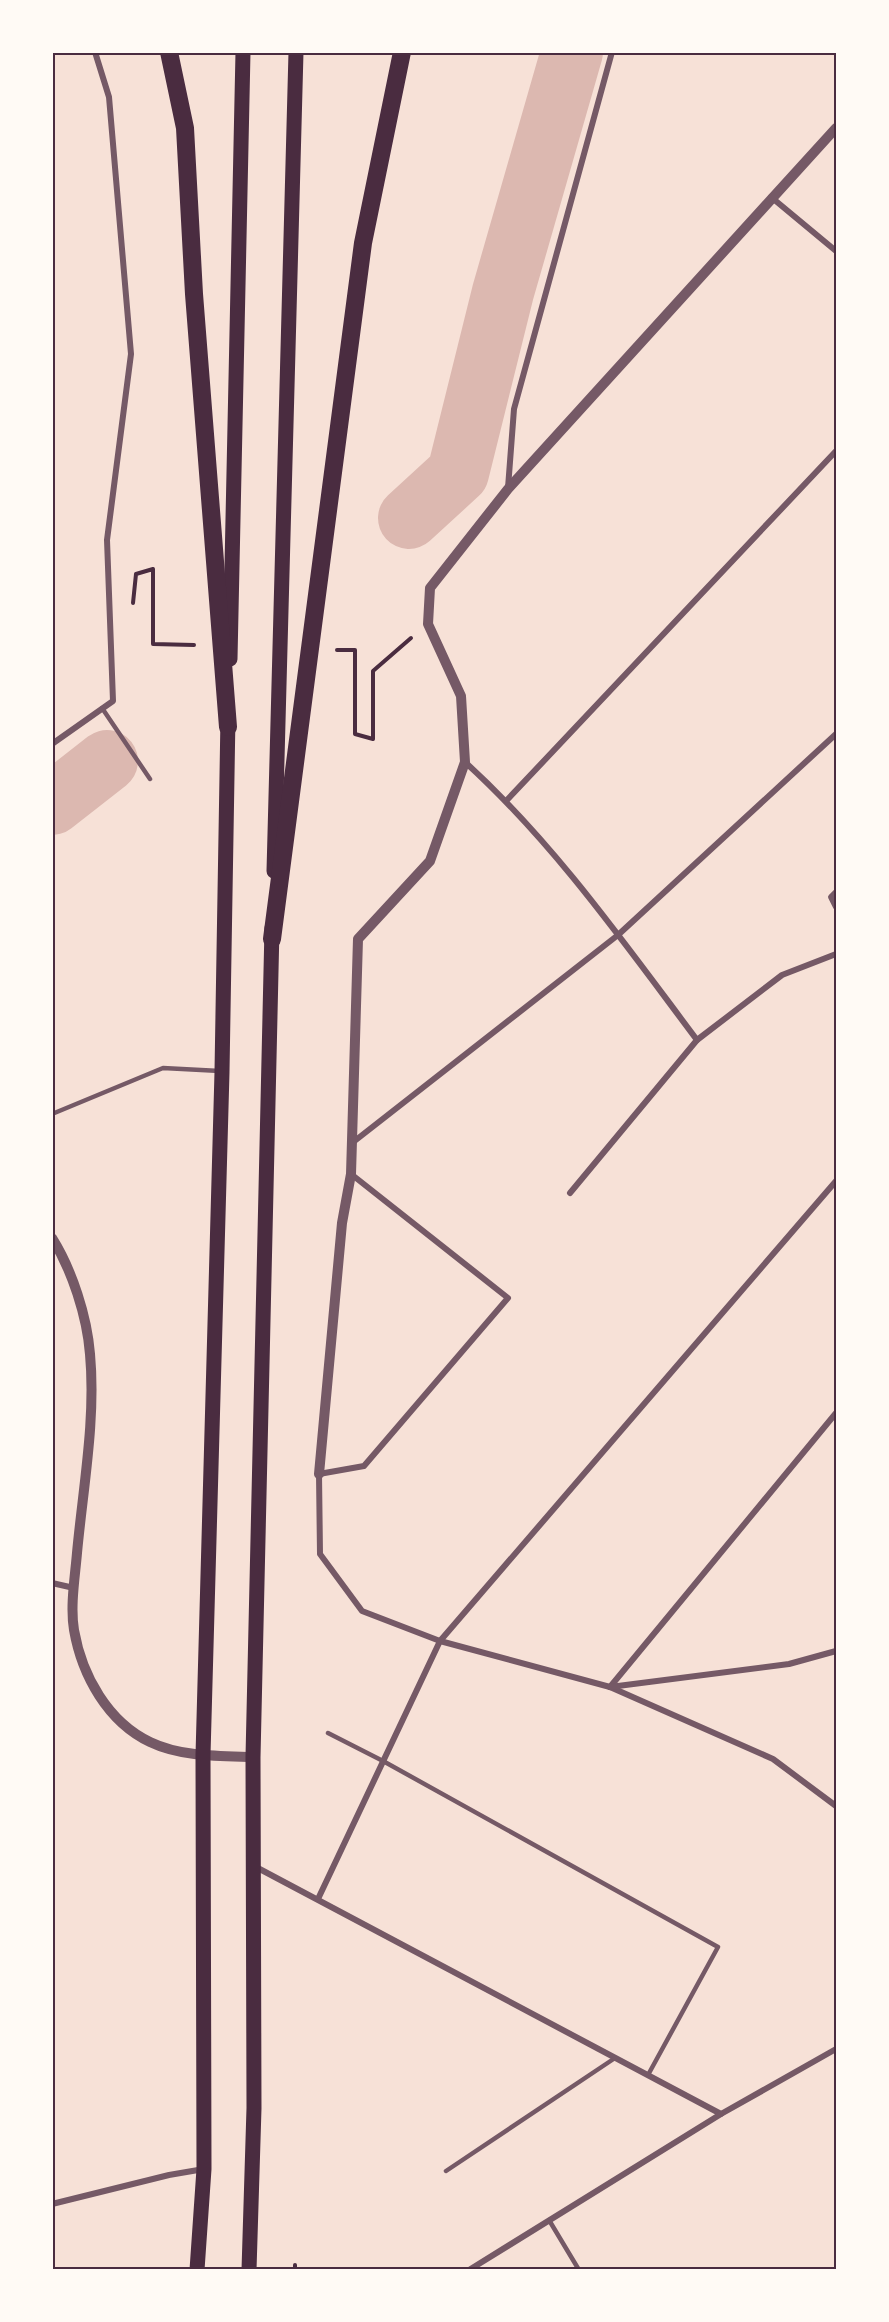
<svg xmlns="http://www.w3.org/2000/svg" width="889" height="2322" viewBox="0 0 889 2322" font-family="'Space Grotesk',sans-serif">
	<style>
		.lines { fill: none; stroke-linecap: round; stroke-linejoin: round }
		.river { stroke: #dcb8b0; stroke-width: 62 }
		.path { stroke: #4a2c40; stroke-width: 4 }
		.service { stroke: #755966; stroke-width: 4.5 }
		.minor { stroke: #755966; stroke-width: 6 }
		.tertiary { stroke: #755966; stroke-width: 10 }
		.primary { stroke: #4a2c40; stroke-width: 15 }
		.motorway { stroke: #4a2c40; stroke-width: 18 }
		.neatline { fill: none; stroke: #4a2c40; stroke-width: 2 }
	</style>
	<rect width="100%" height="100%" fill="#f7e1d7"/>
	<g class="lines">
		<!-- river -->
		<g class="river">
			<path d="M 409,518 L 458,473 L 503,292 L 572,52"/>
			<path d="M 52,804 L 107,761"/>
		</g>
		<!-- path -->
		<g class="path">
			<path d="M 133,603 L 136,574 L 153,569 L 153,644 L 194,645"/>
			<path d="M 337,650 L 355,650 L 355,734 L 373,739 L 373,671 L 411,638"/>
			<path d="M 295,2265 L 295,2270"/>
		</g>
		<!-- service -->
		<g class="service">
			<path d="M 102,708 L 150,779"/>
			<path d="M 52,1114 L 163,1068 L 220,1071"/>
			<path d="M 328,1733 L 383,1761 L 718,1947 L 648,2075"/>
			<path d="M 446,2171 L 615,2058"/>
			<path d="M 549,2220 L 579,2270"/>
		</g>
		<!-- minor -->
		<g class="minor">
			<path d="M 771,197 L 836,251"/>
			<path d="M 508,488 L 514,409 L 612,52"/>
			<path d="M 52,744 L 113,701 L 107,540 L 131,354 L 109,97 L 95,52"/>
			<path d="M 465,762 C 554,843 625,944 697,1040 L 782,975 L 836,954"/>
			<path d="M 507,800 L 836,451"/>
			<path d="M 836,892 L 831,897 L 836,907"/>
			<path d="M 352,1143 L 618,935 L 836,734"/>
			<path d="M 351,1174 L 508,1298 L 364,1466 L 319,1474 L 320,1554 L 362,1611 L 440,1641 L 610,1687 L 773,1759 L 836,1806"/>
			<path d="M 570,1193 L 697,1040"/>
			<path d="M 52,1583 L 74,1588"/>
			<path d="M 610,1687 L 836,1413"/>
			<path d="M 610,1687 L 789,1664 L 836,1651"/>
			<path d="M 254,1866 L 721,2114 L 836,2049"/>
			<path d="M 318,1899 L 440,1641 L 836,1181"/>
			<path d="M 52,2204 L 169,2175 L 204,2169"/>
			<path d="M 469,2270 L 721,2114"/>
		</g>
		<!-- tertiary -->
		<g class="tertiary">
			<path d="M 52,1238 C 72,1270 87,1316 90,1354 C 96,1419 83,1488 77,1553 C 75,1577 70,1606 74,1630 C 82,1676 108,1722 150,1742 C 181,1757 220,1756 253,1757"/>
			<path d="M 319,1474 L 342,1223 L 351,1174 L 358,939 L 430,861 L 465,762 L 461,696 L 428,624 L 430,588 L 508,489 L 836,128"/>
		</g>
		<!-- primary -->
		<g class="primary">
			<path d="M 230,659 L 243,52"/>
			<path d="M 274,871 L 296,52"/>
			<path d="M 197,2270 L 204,2169 L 203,1755 L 222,1072 L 228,716"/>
			<path d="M 249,2270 L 254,2108 L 253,1757 L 272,928"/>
		</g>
		<!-- motorway -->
		<g class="motorway">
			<path d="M 169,52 L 185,128 L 194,294 L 228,727"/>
			<path d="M 272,939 L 363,243 L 402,52"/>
		</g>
	</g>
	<!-- border -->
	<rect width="889" height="2322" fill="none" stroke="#fffaf5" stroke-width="108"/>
	<rect x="54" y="54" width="781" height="2214" class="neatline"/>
</svg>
